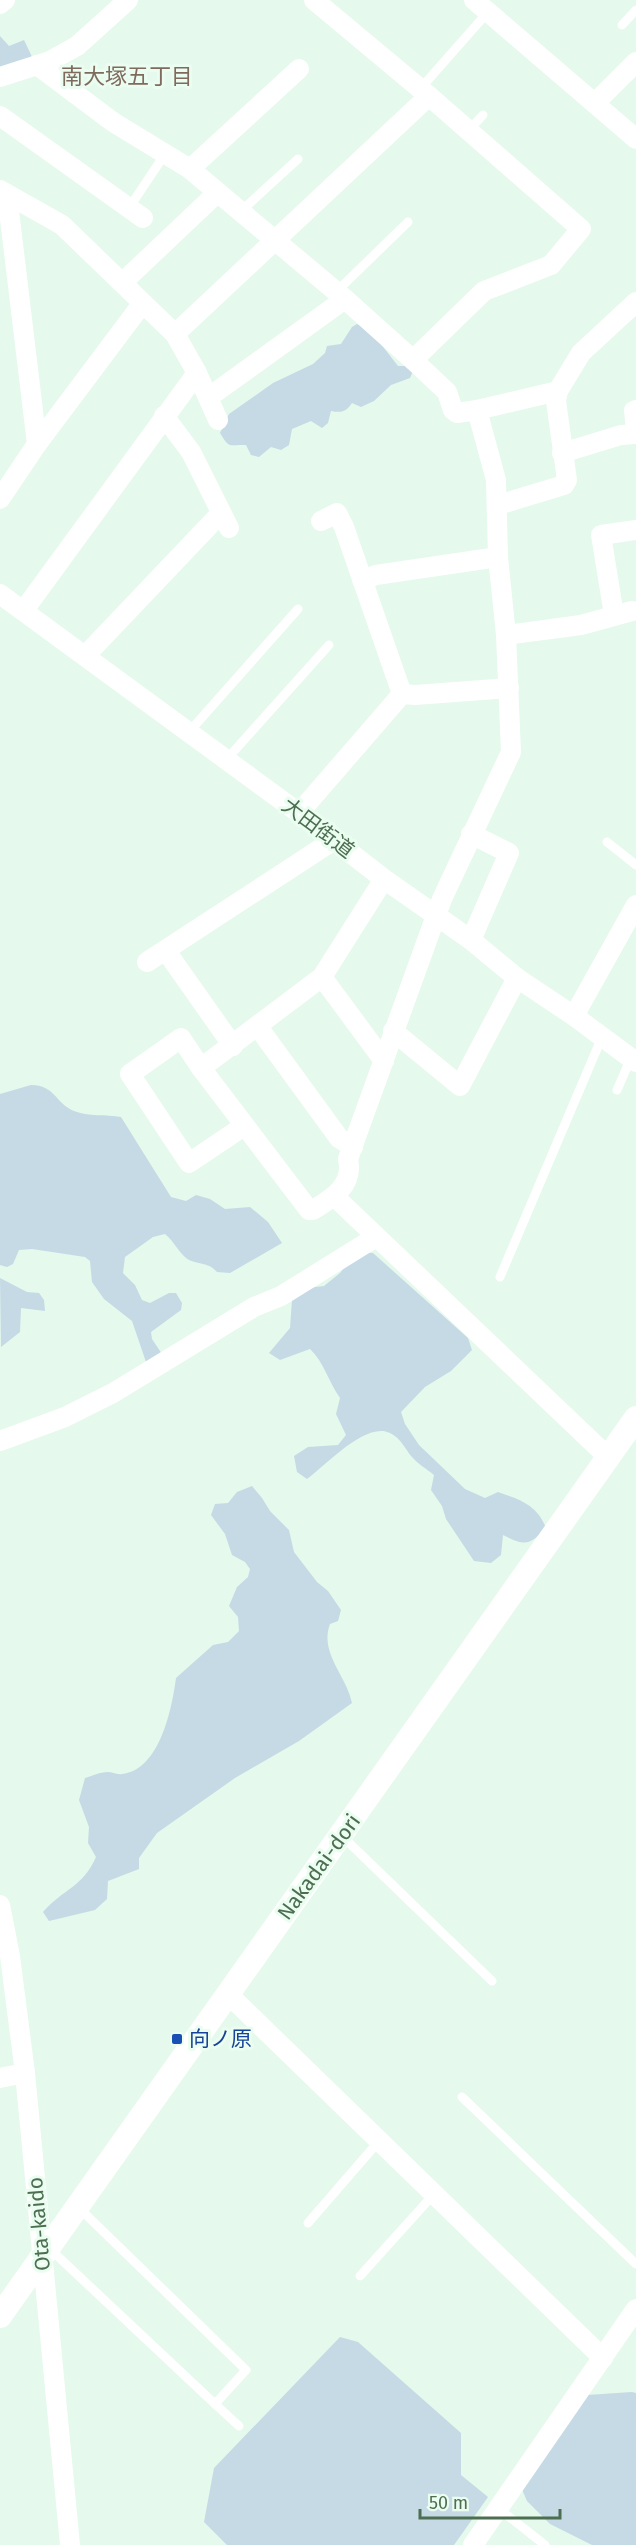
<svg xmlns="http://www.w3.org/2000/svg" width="636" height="2545" viewBox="0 0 636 2545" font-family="'Fira Sans','Noto Sans JP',sans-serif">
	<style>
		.green { fill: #c5dae5 }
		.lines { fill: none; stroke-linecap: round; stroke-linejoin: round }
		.service { stroke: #fff; stroke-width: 9 }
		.minor { stroke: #fff; stroke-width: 20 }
		.tertiary { stroke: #fff; stroke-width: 24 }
		.transit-dot { fill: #1a4fb4; stroke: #ebfdf1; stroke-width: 2 }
		.labels { text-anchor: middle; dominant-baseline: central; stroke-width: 6; stroke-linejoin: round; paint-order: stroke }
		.street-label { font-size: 21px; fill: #4d6f51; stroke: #ebfdf1 }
		.transit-label { font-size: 21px; fill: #164399; stroke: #ebfdf1; text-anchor: start }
		.neighbourhood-label { font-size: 22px; fill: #7f6b5d; stroke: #ebfdf1 }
	</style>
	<rect width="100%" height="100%" fill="#e5f9ed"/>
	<!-- green -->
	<g class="green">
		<path d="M 0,36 L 9,46 L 24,40 L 34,61 L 0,71 Z"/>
		<path d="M 357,324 L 370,330 L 398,366 L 407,366 L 413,371 L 410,378 L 391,385 L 374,401 L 361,407 L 352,403 C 346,412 341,413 331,411 L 328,423 L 322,428 L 311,421 L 292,429 L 289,445 L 281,450 L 271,447 L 259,457 L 251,455 L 246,445 C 229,444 230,450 220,433 L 229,414 L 273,383 L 313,364 L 325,353 L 327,346 L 341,344 L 352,327 Z"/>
		<path d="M 31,1085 C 55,1085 55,1103 74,1111 C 88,1117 106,1114 121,1117 L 171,1197 L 186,1201 L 196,1195 L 210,1199 L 225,1209 L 250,1207 L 268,1222 L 282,1243 L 230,1273 L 217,1272 C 208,1262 200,1265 189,1260 C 180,1255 174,1241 165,1234 L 153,1237 L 125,1257 L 123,1273 L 135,1285 L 142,1300 L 150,1303 L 169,1293 L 176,1293 L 182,1303 L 181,1310 L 151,1332 L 152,1339 L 162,1354 L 146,1362 L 132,1321 L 104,1299 L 92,1282 L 90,1261 L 85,1257 L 32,1249 L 19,1250 L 13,1264 L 7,1267 L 0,1265 L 0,1094 Z"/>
		<path d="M 361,1252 L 373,1253 L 468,1338 L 472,1350 L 451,1371 L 425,1387 L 401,1412 L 405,1424 L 419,1445 L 465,1489 L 485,1498 L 498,1492 C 521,1500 537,1505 546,1528 C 529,1546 525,1546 503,1535 L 501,1555 L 491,1563 L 474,1561 L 446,1519 L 442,1506 L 431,1490 L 434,1475 C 427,1469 418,1464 412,1457 C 405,1449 401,1438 390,1433 C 366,1421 326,1465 307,1479 L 297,1472 L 294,1456 L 308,1447 L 338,1445 L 346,1435 L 336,1414 L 340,1398 C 329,1383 324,1362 310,1349 L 280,1360 L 269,1353 L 290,1328 L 292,1300 L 307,1288 L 324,1286 L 340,1273 L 352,1258 Z"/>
		<path d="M 0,1278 L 27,1292 L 39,1293 L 44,1300 L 45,1311 L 21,1308 L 20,1332 L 1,1347 Z"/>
		<path d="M 252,1486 L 262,1498 L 270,1511 L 289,1530 L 294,1552 L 317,1582 L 328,1591 L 341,1610 L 338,1621 L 330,1624 C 319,1653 347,1676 352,1703 L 299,1741 L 235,1778 L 157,1833 L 139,1858 L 139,1869 L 108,1881 L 107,1899 L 95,1910 L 49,1921 L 43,1912 C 63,1889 83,1887 96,1857 L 88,1843 L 89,1827 L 79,1800 L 85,1778 C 92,1776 100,1772 108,1772 C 112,1772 117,1775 122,1774 C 160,1770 172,1708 176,1678 L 213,1645 L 228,1642 L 239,1631 L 238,1617 L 229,1606 L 237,1587 L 248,1577 L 250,1569 L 245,1562 L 232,1555 L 225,1534 L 211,1515 L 215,1504 L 228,1503 L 237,1492 Z"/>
		<path d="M 340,2337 L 358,2342 L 461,2433 L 461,2475 L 488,2497 L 454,2545 L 227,2545 L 204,2522 L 214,2468 Z"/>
		<path d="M 632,2392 L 636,2393 L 636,2545 L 592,2545 L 550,2524 L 527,2501 L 521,2487 L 587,2395 Z"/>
	</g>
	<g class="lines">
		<!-- service -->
		<g class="service">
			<path d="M 622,25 L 636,10"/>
			<path d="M 420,89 L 488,12"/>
			<path d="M 469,130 L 483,115"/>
			<path d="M 129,208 L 165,154"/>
			<path d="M 240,212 L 298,159"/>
			<path d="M 336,292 L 408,222"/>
			<path d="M 189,732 L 298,609"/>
			<path d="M 226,760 L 329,645"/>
			<path d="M 607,842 L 636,865"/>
			<path d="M 617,1090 L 631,1058"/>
			<path d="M 500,1277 L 602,1037"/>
			<path d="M 342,1836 L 492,1981"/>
			<path d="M 462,2097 L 636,2264"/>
			<path d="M 308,2223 L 379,2141"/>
			<path d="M 50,2249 L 215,2404 L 246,2370 L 77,2206"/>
			<path d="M 360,2276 L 434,2194"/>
			<path d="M 215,2404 L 239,2426"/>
			<path d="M 498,2508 L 545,2545"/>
		</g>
		<!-- minor -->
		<g class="minor">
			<path d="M 314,0 L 429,96 L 581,229 L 551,265 L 484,291 L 413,360"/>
			<path d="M 474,0 L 636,139"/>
			<path d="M 0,4 L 5,0"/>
			<path d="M 37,65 L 113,122 L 190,169 L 345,299 L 413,360 L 447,392 L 453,410 L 457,413 L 477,410"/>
			<path d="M 0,77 L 50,61 L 77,46 L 128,0"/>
			<path d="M 595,103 L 636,62"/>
			<path d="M 0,116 L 143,218"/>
			<path d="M 190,169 L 299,69"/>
			<path d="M 0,190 L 62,225 L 175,334 L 197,373 L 218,420"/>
			<path d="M 123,282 L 217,193"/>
			<path d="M 175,334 L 429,96"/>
			<path d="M 209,397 L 345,299"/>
			<path d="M 636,410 L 634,411 L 636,429"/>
			<path d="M 164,416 L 191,452 L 229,528"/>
			<path d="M 37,444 L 142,304"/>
			<path d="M 562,453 L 621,435 L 636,434"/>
			<path d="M 0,499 L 37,444 L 7,194"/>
			<path d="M 498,505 L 564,485 L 567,480 L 556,401 L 558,391"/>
			<path d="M 362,580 L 376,575 L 498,557"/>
			<path d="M 0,594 L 299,813 L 384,879 L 471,940 L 517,978 L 574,1016 L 636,1062"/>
			<path d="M 24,610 L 197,373"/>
			<path d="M 614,615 L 601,535 L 636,530"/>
			<path d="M 506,635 L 581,625 L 632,611"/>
			<path d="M 86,655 L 221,513"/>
			<path d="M 402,694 L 415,695 L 509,688"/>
			<path d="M 299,813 L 402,694 L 344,527 L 337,513 L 321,521"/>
			<path d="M 384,879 L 322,977 L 201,1068 L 309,1210 L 313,1210 C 333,1198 354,1185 348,1159 L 442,899 L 511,752 L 506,635 L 498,557 L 496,480 L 477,410 L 558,391 L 581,353 L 636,302"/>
			<path d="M 471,940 L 509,853 L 471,834"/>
			<path d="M 166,951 L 233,1046"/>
			<path d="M 147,962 L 334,840"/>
			<path d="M 322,977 L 384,1061"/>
			<path d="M 574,1016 L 636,905"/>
			<path d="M 258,1027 L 339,1138 L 353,1147"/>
			<path d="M 393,1031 L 460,1086 L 517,978"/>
			<path d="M 201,1068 L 181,1038 L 130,1074 L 189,1163 L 244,1126"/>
			<path d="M 335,1197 L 608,1457"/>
			<path d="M 0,1441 L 65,1417 L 113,1393 L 254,1307 L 281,1296 L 376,1237"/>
			<path d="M 0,1905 L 10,1956 L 25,2073 L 70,2545"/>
			<path d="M 227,1993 L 603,2358"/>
			<path d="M 0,2078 L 25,2073"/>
			<path d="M 473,2545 L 636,2309"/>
		</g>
		<!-- tertiary -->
		<path class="tertiary" d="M 0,2316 L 636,1418"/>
	</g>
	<!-- markers -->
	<rect class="transit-dot" x="171" y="2033" width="12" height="12" rx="3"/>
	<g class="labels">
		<!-- street labels -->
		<g class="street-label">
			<text transform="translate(318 828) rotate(37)">大田街道</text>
			<text transform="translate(319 1867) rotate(-54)">Nakadai-dori</text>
			<text transform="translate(39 2224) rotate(-95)">Ota-kaido</text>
		</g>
		<!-- transit labels -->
		<g class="transit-label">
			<text x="189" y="2039">向ノ原</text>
		</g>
		<!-- neighbourhood labels -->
		<g class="neighbourhood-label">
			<text x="127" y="76">南大塚五丁目</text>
		</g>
	</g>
	<!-- scale -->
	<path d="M420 2509v9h140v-9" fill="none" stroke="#4d6f51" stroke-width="3"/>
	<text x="429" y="2509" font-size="18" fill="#4d6f51" stroke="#ebfdf1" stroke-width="4.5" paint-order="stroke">50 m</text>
</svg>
